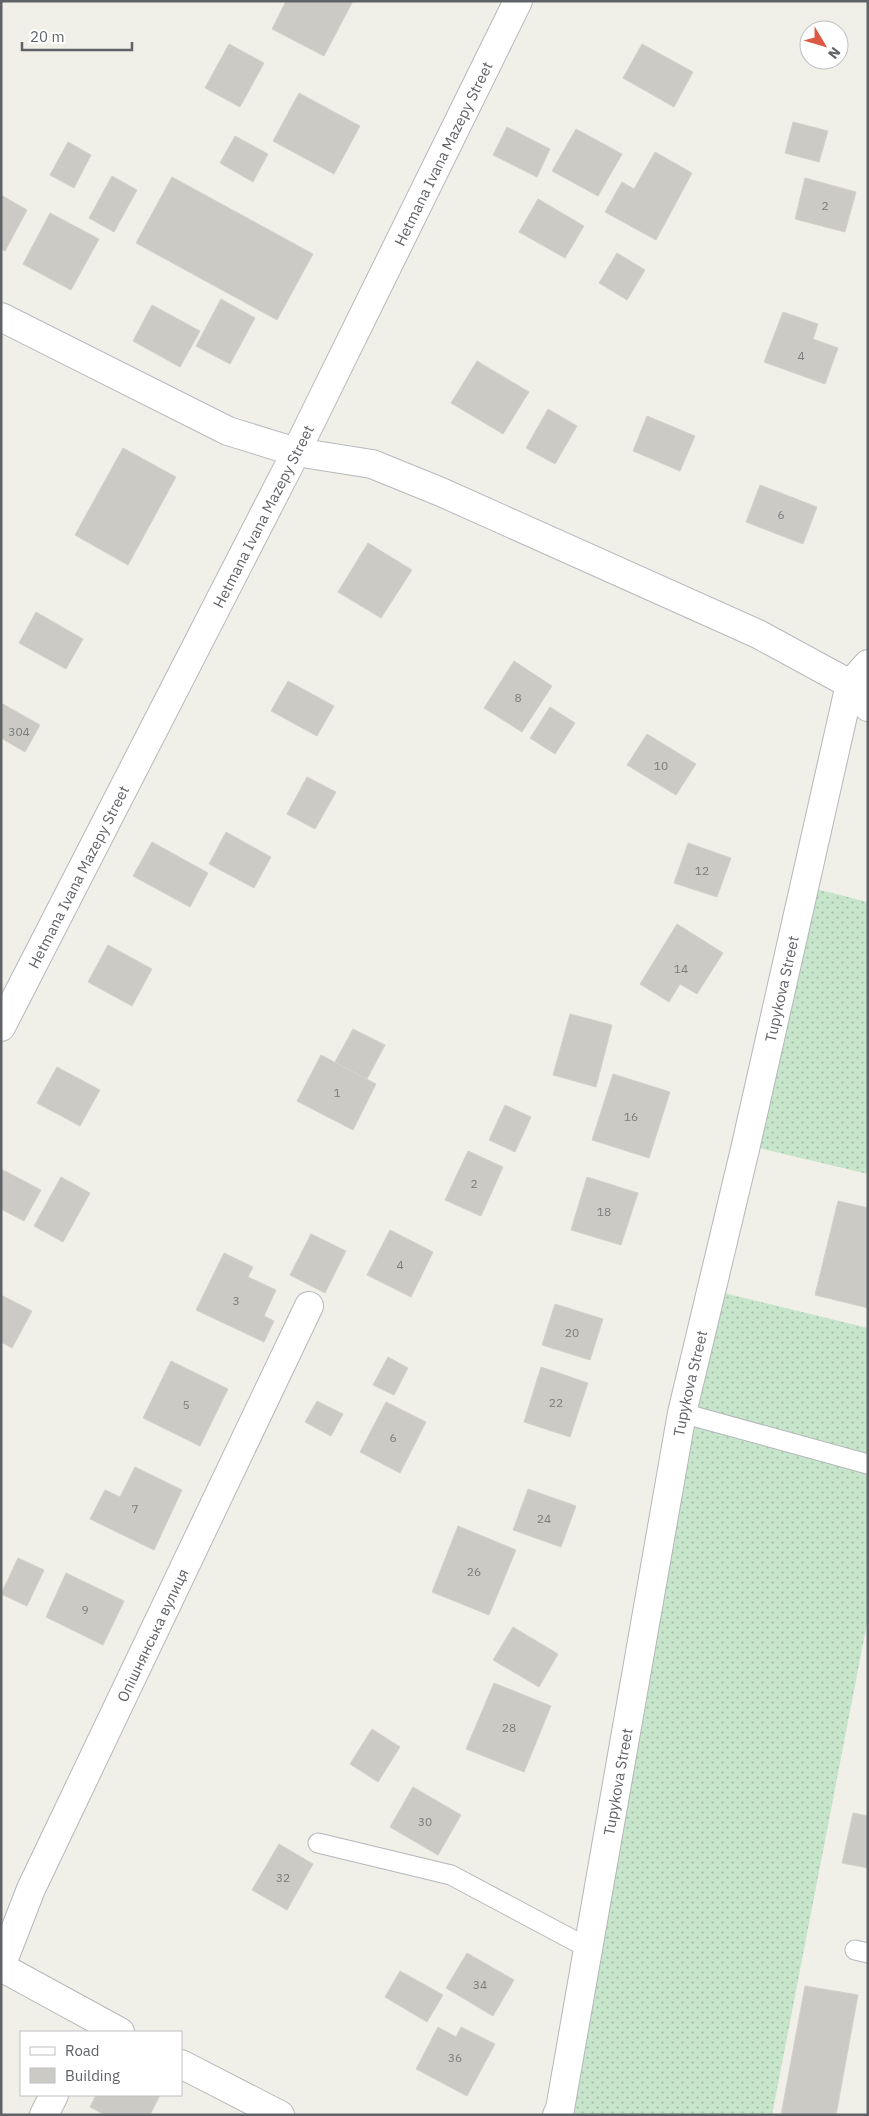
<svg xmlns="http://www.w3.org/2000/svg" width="869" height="2116" viewBox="0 0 869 2116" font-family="'IBM Plex Sans',sans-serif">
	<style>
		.grass { fill: url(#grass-dots) }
		.building { fill: #cccac5; stroke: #d5d1c7 }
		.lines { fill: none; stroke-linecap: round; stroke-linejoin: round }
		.lane-casing { stroke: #b5b7bb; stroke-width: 21 }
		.street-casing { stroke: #b5b7bb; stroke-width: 30 }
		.secondary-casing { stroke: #b6b9be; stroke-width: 30 }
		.lane { stroke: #fff; stroke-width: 19 }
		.street { stroke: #fff; stroke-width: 28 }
		.secondary { stroke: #fff; stroke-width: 28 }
		.labels { text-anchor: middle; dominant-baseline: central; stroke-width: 4; stroke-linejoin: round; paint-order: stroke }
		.number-label { font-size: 12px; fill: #7a7c7e }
		.street-label { font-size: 15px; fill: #5f6267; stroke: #fff }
	</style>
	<defs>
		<pattern id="grass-dots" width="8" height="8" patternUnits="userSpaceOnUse" patternTransform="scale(1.25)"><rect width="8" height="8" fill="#c7e5ca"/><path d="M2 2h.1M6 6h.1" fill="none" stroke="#a5bda8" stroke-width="1.8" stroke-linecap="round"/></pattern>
	</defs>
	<rect width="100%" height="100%" fill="#f0efe8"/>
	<!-- grass -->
	<g class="grass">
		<path d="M 804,886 L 868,902 L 868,1174 L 746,1145 Z"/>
		<path d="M 712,1290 L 868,1328 L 868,1618 L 772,2115 L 570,2115 Z"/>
	</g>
	<!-- building -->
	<g class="building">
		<path d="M 286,1 L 353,1 L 324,56 L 272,29 Z"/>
		<path d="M 229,44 L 264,63 L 240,107 L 205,88 Z"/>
		<path d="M 642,44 L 693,72 L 674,107 L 623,78 Z"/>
		<path d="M 299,93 L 360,126 L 334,174 L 273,141 Z"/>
		<path d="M 793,122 L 828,131 L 819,162 L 785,153 Z"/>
		<path d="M 507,127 L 550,149 L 537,177 L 493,155 Z"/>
		<path d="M 576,129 L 622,154 L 598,196 L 552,171 Z"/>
		<path d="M 235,136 L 268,154 L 253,182 L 220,163 Z"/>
		<path d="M 68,142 L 91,155 L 74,188 L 50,175 Z"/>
		<path d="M 655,152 L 692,173 L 656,240 L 605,212 L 622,182 L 634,189 Z"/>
		<path d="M 112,176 L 137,190 L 114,232 L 89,218 Z"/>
		<path d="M 172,177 L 313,254 L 277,320 L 136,243 Z"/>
		<path d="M 805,178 L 856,192 L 845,232 L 795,219 Z"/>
		<path d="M 1,195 L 27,210 L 5,251 L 1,249 Z"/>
		<path d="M 538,199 L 584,226 L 565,258 L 519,232 Z"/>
		<path d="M 50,213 L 99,239 L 71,290 L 23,264 Z"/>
		<path d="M 617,253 L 645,270 L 627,300 L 599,283 Z"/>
		<path d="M 221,299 L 255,318 L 230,364 L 196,346 Z"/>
		<path d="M 152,305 L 200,331 L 180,367 L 133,341 Z"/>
		<path d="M 783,312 L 818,324 L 813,339 L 838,348 L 825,384 L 764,362 Z"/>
		<path d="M 477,361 L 529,392 L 503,434 L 451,403 Z"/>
		<path d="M 548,409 L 577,426 L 555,464 L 526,448 Z"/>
		<path d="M 647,416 L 695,436 L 680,471 L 633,451 Z"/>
		<path d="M 123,448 L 176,477 L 128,565 L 75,535 Z"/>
		<path d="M 760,485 L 817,507 L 803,544 L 746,522 Z"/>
		<path d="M 368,543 L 412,570 L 381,618 L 338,592 Z"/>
		<path d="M 36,612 L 83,639 L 66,669 L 19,643 Z"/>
		<path d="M 514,661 L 552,686 L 522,732 L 484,708 Z"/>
		<path d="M 288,681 L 334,706 L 317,736 L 271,711 Z"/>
		<path d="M 1,703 L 40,725 L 25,752 L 1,738 Z"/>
		<path d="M 550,707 L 575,723 L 555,754 L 530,738 Z"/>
		<path d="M 647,734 L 696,764 L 676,795 L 627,765 Z"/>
		<path d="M 307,777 L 336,792 L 315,829 L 287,814 Z"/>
		<path d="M 226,832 L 271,857 L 254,888 L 209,864 Z"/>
		<path d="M 152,842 L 208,873 L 190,907 L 133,876 Z"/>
		<path d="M 688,843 L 731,858 L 717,897 L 674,883 Z"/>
		<path d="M 677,924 L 723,953 L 697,994 L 680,984 L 669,1002 L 640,984 Z"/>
		<path d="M 108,945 L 152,969 L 132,1006 L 88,982 Z"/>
		<path d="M 570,1014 L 612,1025 L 596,1087 L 553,1075 Z"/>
		<path d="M 353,1029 L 385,1045 L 367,1079 L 335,1062 Z"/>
		<path d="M 321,1055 L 376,1084 L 353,1130 L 297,1101 Z"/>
		<path d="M 57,1067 L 100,1090 L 80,1126 L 37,1103 Z"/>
		<path d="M 613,1074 L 670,1092 L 649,1158 L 592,1140 Z"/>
		<path d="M 505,1105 L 531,1117 L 515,1152 L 489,1140 Z"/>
		<path d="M 468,1151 L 503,1167 L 481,1216 L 445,1200 Z"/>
		<path d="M 1,1169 L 41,1190 L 24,1221 L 1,1209 Z"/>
		<path d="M 61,1177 L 90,1193 L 63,1242 L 34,1226 Z"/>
		<path d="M 587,1177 L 638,1193 L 621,1245 L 571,1230 Z"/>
		<path d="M 838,1201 L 868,1208 L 868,1308 L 815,1295 Z"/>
		<path d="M 390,1230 L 433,1252 L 411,1297 L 367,1275 Z"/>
		<path d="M 311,1234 L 346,1251 L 325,1293 L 290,1275 Z"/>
		<path d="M 224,1253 L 253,1267 L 248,1277 L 276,1290 L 264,1316 L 274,1321 L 264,1342 L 196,1310 Z"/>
		<path d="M 1,1295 L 32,1311 L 12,1348 L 1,1342 Z"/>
		<path d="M 555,1304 L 603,1319 L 590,1360 L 542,1345 Z"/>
		<path d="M 388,1357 L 408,1368 L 394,1395 L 373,1385 Z"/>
		<path d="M 171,1361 L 228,1389 L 200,1446 L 143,1418 Z"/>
		<path d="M 541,1367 L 588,1383 L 570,1437 L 524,1422 Z"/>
		<path d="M 317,1401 L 343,1414 L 331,1436 L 305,1422 Z"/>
		<path d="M 386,1402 L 426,1422 L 400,1473 L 360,1452 Z"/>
		<path d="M 135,1467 L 182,1490 L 154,1550 L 90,1519 L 105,1490 L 120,1497 Z"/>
		<path d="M 528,1489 L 576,1506 L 561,1547 L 513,1530 Z"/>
		<path d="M 458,1526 L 516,1550 L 489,1615 L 432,1592 Z"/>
		<path d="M 18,1558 L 44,1570 L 27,1606 L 1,1594 Z"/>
		<path d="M 66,1573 L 124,1601 L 103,1645 L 46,1617 Z"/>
		<path d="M 513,1627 L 558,1654 L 539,1687 L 493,1660 Z"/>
		<path d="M 494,1683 L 551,1706 L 524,1772 L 466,1749 Z"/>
		<path d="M 372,1729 L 400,1747 L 378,1782 L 350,1764 Z"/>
		<path d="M 413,1787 L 461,1815 L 438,1855 L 390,1827 Z"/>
		<path d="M 853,1813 L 868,1816 L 868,1868 L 842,1863 Z"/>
		<path d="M 279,1844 L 313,1864 L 287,1910 L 252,1890 Z"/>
		<path d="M 467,1953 L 514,1980 L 493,2016 L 446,1988 Z"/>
		<path d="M 400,1971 L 443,1995 L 427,2022 L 385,1997 Z"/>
		<path d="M 805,1986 L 858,1995 L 836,2115 L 781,2115 Z"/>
		<path d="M 438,2027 L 456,2037 L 461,2027 L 495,2044 L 467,2096 L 416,2069 Z"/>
		<path d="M 96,2095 L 160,2095 L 150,2115 L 105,2115 L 90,2107 Z"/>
	</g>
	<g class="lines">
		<!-- lane casing -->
		<g class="lane-casing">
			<g id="lane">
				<path d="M 682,1413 L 868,1464"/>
				<path d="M 318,1843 L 451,1875 L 588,1948"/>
				<path d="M 855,1950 L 868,1953"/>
			</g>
		</g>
		<!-- street casing -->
		<g class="street-casing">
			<g id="street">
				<path id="s1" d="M 1,1027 L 296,452 L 518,1"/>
				<path id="s2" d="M 1,1966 L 31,1889 L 309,1306"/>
				<path d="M 1,1967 L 120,2032"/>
				<path d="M 181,2064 L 280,2115"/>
				<path d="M 44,2115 L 54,2095"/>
				<path id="s3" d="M 557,2115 L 560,2109 L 682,1413 L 746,1145 L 850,684 L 868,664"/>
			</g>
		</g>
		<!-- secondary casing -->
		<g class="secondary-casing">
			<path id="secondary" d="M 1,317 L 228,431 L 296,452 L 372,464 L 441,492 L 758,634 L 850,684 L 868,707"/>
		</g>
		<!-- lane -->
		<use href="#lane" class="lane"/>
		<!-- street -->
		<use href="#street" class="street"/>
		<!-- secondary -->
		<use href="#secondary" class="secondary"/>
	</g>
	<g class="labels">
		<!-- number labels -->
		<g class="number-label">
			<text x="825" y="205">2</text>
			<text x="801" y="355">4</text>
			<text x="781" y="514">6</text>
			<text x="518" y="697">8</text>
			<text x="19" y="731">304</text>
			<text x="661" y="765">10</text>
			<text x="702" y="870">12</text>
			<text x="681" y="968">14</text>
			<text x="337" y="1092">1</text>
			<text x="631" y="1116">16</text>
			<text x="474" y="1183">2</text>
			<text x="604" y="1211">18</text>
			<text x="400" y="1264">4</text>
			<text x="236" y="1300">3</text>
			<text x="572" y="1332">20</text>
			<text x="556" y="1402">22</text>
			<text x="186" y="1404">5</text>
			<text x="393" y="1437">6</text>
			<text x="135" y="1508">7</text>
			<text x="544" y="1518">24</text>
			<text x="474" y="1571">26</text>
			<text x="85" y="1609">9</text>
			<text x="509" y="1727">28</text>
			<text x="425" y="1821">30</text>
			<text x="283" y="1877">32</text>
			<text x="480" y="1984">34</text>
			<text x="455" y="2057">36</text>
		</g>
		<!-- street labels -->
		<g class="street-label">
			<text stroke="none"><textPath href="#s1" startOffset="979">Hetmana Ivana Mazepy Street</textPath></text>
			<text stroke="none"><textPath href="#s1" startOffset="574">Hetmana Ivana Mazepy Street</textPath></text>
			<text stroke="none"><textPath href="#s1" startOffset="169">Hetmana Ivana Mazepy Street</textPath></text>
			<text stroke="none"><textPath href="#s3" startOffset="1149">Tupykova Street</textPath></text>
			<text stroke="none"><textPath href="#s3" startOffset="744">Tupykova Street</textPath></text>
			<text stroke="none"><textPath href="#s2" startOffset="364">Опішнянська вулиця</textPath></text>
			<text stroke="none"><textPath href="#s3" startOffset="339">Tupykova Street</textPath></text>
		</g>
	</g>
	<!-- border -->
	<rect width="869" height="2116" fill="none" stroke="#5f6267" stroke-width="5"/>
	<!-- legend -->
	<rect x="20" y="2031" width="162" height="65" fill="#ffffff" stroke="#bfc0c2"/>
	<rect x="30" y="2047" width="25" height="8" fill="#ffffff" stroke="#bfc0c2"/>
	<text x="65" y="2056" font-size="15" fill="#5f6267">Road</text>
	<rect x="30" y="2068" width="25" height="15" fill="#cccac5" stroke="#bfc0c2"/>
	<text x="65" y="2081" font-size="15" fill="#5f6267">Building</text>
	<!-- north arrow -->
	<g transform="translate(824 45) rotate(128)"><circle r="24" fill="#ffffff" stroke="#bfc0c2"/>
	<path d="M0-4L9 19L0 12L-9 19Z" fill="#dc5943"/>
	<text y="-8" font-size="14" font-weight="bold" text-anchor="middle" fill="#5f6267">N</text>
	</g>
	<!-- scale -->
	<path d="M22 42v8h110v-8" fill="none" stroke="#5f6267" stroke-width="2.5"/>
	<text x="30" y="42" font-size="15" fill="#5f6267" stroke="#ffffff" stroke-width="4" paint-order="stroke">20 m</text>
</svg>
